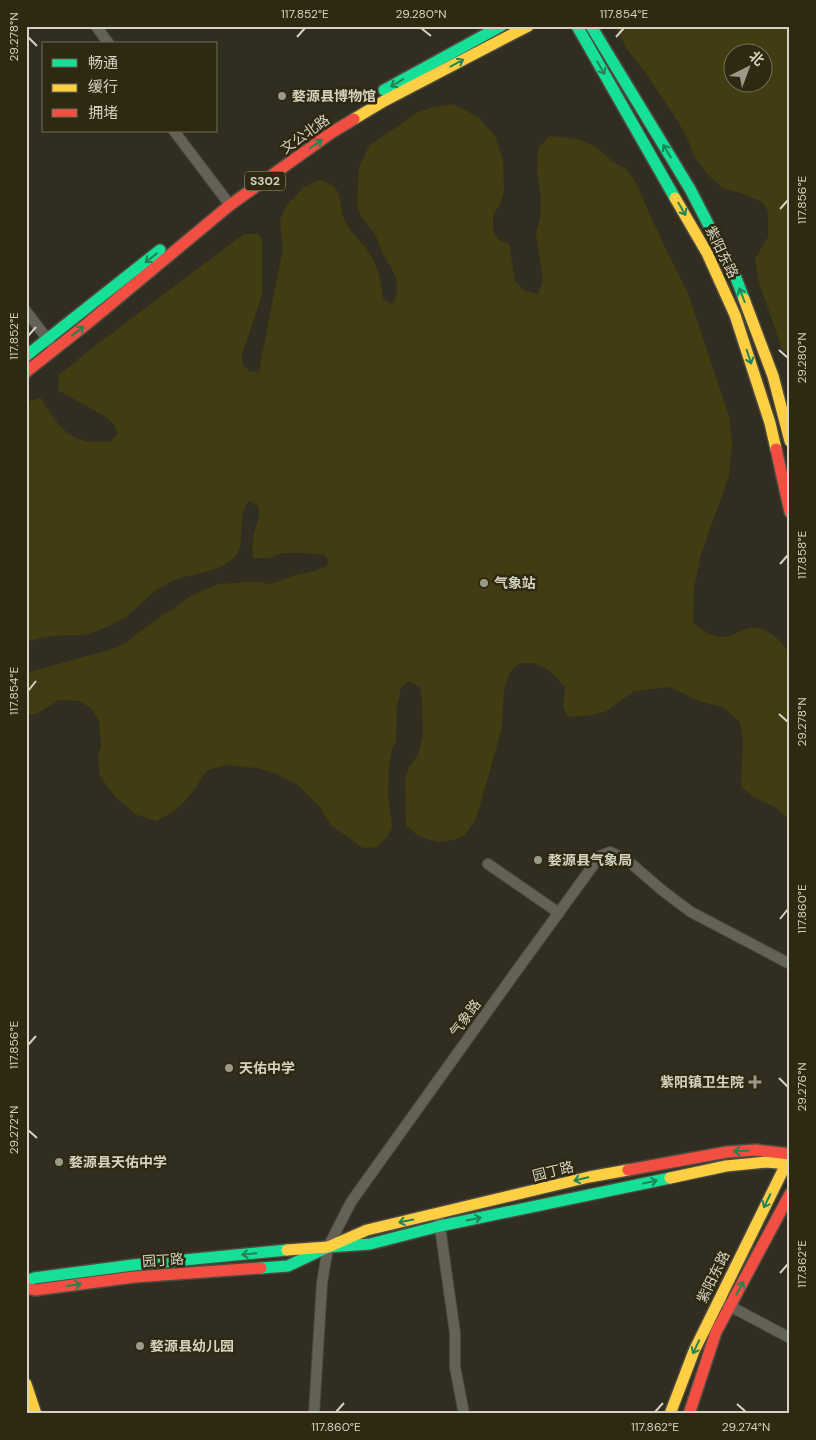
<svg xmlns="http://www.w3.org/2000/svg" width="816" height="1440" viewBox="0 0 816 1440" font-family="'DM Sans','Noto Sans SC',sans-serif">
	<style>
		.green { fill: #423c12; fill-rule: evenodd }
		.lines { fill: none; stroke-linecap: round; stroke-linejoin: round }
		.street-casing { stroke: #4d4b3f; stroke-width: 12 }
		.fast-casing { stroke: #4d4b3f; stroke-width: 14 }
		.slow-casing { stroke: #4d4b3f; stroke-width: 14 }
		.jam-casing { stroke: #4d4b3f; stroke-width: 14 }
		.street { stroke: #646257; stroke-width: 10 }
		.fast { stroke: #16e098; stroke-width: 11 }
		.slow { stroke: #ffcf43; stroke-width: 11 }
		.jam { stroke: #f24e42; stroke-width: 11 }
		.oneway { stroke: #228454 }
		.ticks { fill: none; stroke: #d4d2c3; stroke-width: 2 }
		.poi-dot { fill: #9b998a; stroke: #2e2910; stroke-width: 2 }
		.labels { text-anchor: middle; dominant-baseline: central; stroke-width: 5; stroke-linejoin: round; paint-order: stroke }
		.shield { fill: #2e2910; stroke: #a29f8d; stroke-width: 1 }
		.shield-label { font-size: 12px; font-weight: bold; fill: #d4d2c3 }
		.poi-label { font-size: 14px; font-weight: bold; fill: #d4d2c3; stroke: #2e2910; text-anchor: start }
		.street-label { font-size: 14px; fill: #d4d2c3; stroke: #2e2910 }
		.neatline { fill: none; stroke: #d4d2c3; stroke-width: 2 }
		.ticks-label { font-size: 12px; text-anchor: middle; fill: #d4d2c3 }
	</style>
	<rect width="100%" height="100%" fill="#312e21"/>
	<!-- green -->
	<g class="green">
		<path d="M 615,26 L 790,26 L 790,356 L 782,349 L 758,279 L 755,259 L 768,237 L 768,211 L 761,201 L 741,193 L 724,189 L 707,174 L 694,156 L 686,135 L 673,114 L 647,75 L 627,49 ZM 734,52 L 764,52 L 764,82 L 734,82 Z"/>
		<path d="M 454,104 L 479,118 L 495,136 L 503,161 L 504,192 L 500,204 L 493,215 L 493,231 L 499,240 L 509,244 L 515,281 L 525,291 L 538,294 L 543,280 L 536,234 L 540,218 L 541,197 L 537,173 L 538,149 L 549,136 C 565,137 583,138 596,147 C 607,155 613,165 626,168 L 636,183 L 661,239 L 688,293 L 729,416 L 732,443 L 729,476 L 701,554 L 694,588 L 693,622 C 701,630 712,638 724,637 C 733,636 741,630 750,628 C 767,626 782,641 790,655 L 790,819 L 787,818 L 775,807 L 753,797 L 741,786 L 743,741 L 740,722 L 723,707 L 699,701 L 670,687 L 634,691 L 605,712 L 591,715 L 568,717 L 563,708 L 565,687 L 549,670 L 535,663 L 519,663 L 510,672 L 504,689 L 502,728 L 476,819 L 465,835 L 453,840 L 438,842 L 418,836 L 406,825 L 405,778 L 409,767 L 418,755 L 423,736 L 422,700 L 420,687 L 409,681 L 401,688 L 397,706 L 396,741 L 392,750 L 389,765 L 388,795 L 392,827 L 387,837 L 377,847 L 363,848 L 331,825 L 319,806 L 298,785 L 277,774 L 257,768 L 227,765 L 207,770 C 190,796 185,807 156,821 L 137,815 L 116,798 L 100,776 L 98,758 L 101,745 L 99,721 L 91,708 L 79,701 L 59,700 L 36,714 L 26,715 L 26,673 L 109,650 L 127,642 L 140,631 L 191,596 L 218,584 L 255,582 L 272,584 L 295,575 L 315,571 L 327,566 L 328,559 L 323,554 L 301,553 L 283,553 L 269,558 L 253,558 L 252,551 L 254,533 L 259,518 L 258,506 L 249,501 C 235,517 247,540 236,555 C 223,573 189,573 170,582 C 151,591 141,606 125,617 C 114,625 100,630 87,634 C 79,636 71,635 64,635 C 51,636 39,638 26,642 L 26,404 L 30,401 L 41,398 C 50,414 63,435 82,440 C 90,443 102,441 110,442 L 117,434 L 114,424 L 106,417 L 58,390 L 59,375 L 82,356 L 244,234 L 259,234 L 262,241 L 262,295 L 242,354 L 242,364 L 250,372 L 259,371 L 283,248 L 280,220 L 286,206 L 304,187 L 320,180 C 326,182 333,184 336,189 C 342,198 340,210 344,219 C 349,231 358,238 365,247 C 377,261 381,280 383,298 L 390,304 L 394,302 L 397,293 L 397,282 L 393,271 L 384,256 L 375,234 L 361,216 L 357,205 L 359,168 L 369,146 L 418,112 L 431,108 Z"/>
	</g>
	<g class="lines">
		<!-- street casing -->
		<g class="street-casing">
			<g id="street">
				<path d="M 96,26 L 109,44"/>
				<path d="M 174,131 L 230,205"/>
				<path d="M 26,311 L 51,344"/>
				<path d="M 488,864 L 559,913"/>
				<path d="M 439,1220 L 455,1333 L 455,1367 L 464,1414"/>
				<path d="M 724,1303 L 790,1338"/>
				<path d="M 314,1414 L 322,1283 L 328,1247 L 351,1202 L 512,977 L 600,856 L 610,852 L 627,860 L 663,891 L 691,912 L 790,964"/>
			</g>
		</g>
		<!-- fast casing -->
		<g class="fast-casing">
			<g id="fast">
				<path d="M 577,26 L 675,198"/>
				<path d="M 591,26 L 690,189 L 736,278 L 744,299"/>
				<path d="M 384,90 L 501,26"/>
				<path d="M 26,356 L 160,250"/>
				<path d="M 261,1268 L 288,1266 L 328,1247 L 370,1244 L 440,1226 L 670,1178"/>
				<path d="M 26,1282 L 34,1278 L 133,1265 L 287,1250"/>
			</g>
		</g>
		<!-- slow casing -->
		<g class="slow-casing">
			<g id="slow">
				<path d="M 354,119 L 384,101 L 528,26"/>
				<path d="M 675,198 L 707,253 L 735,315 L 770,423 L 776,449"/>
				<path d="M 744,299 L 773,376 L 790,441"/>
				<path d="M 670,1178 L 726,1166 L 766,1162 L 790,1164"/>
				<path d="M 287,1250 L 328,1247 L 367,1230 L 589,1177 L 628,1170"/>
				<path d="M 26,1384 L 36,1414"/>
				<path d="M 670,1414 L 694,1351 L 789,1158"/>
			</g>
		</g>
		<!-- jam casing -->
		<g class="jam-casing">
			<g id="jam">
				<path d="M 26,372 L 88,323 L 230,205 L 331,133 L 354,119"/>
				<path d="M 776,449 L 790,512"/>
				<path d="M 628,1170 L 727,1152 L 756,1150 L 790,1154"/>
				<path d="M 26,1288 L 35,1290 L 134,1277 L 261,1268"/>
				<path d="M 689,1414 L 716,1332 L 790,1194"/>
			</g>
		</g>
		<!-- street -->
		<use href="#street" class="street"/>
		<!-- fast -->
		<use href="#fast" class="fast"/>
		<!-- slow -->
		<use href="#slow" class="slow"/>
		<!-- jam -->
		<use href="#jam" class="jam"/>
	</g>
	<!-- one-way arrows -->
	<defs><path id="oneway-shaft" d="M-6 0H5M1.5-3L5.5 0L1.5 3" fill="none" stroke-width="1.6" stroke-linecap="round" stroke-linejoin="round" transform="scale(1.25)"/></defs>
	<g class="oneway">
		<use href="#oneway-shaft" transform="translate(457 63) rotate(-28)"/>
		<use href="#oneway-shaft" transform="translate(601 68) rotate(60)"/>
		<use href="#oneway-shaft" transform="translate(397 83) rotate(149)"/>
		<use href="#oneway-shaft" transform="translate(316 144) rotate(-35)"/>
		<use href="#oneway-shaft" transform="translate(667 151) rotate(-121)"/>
		<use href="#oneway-shaft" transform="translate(682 209) rotate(60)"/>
		<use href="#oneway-shaft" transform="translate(151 258) rotate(142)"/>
		<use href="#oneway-shaft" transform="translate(742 295) rotate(-111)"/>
		<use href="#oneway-shaft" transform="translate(78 331) rotate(-38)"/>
		<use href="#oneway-shaft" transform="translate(749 357) rotate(72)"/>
		<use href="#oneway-shaft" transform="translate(741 1151) rotate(177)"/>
		<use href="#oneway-shaft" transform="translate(581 1179) rotate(166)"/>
		<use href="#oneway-shaft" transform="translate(650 1182) rotate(-12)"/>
		<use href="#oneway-shaft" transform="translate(767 1201) rotate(116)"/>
		<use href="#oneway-shaft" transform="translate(474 1219) rotate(-12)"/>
		<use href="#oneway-shaft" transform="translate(406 1221) rotate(168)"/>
		<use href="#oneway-shaft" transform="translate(249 1254) rotate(174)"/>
		<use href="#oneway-shaft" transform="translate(74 1285) rotate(-8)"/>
		<use href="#oneway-shaft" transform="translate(740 1288) rotate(-62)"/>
		<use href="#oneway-shaft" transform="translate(696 1347) rotate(115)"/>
	</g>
	<!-- ticks -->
	<path class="ticks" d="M 421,28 L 431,36M 28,37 L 37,46M 297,37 L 305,28M 616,37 L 624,28M 780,209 L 788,200M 28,336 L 36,327M 779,350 L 788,358M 780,564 L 788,555M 28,691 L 36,681M 779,714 L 788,722M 780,919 L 788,909M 28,1045 L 36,1036M 779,1078 L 788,1087M 28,1130 L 37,1138M 780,1273 L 788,1264M 737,1404 L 746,1412M 336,1412 L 344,1403M 655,1412 L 663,1403"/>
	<!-- markers -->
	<g class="poi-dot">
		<circle cx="282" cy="96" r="5"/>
		<circle cx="484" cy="583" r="5"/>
		<circle cx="538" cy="860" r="5"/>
		<circle cx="229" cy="1068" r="5"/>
		<path d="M752.5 1074.5h5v5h5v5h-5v5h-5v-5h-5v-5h5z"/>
		<circle cx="59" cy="1162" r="5"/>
		<circle cx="140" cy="1346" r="5"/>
	</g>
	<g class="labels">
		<!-- shield labels -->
		<rect class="shield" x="245" y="171.5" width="40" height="19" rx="4"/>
		<g class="shield-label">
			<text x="265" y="181">S302</text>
		</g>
		<!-- poi labels -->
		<g class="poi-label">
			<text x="292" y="96">婺源县博物馆</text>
			<text x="494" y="583">气象站</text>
			<text x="548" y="860">婺源县气象局</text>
			<text x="239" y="1068">天佑中学</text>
			<text x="744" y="1082" text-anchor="end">紫阳镇卫生院</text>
			<text x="69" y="1162">婺源县天佑中学</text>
			<text x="150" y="1346">婺源县幼儿园</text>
		</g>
		<!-- street labels -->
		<g class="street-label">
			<text transform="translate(305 134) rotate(-35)">文公北路</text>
			<text transform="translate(722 252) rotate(64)">紫阳东路</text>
			<text transform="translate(465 1018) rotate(-54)">气象路</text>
			<text transform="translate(553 1171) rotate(-14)">园丁路</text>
			<text transform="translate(163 1260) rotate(-4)">园丁路</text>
			<text transform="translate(713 1277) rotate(-64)">紫阳东路</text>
		</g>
	</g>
	<!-- border -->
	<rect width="816" height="1440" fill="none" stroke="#2e2910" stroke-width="55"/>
	<!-- legend -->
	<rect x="42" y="42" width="175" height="90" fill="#2e2910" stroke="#706d58"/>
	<rect x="52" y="59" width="25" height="8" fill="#16e098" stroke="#706d58"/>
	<text x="88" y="68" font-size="15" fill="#d4d2c3">畅通</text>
	<rect x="52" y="84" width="25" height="8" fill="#ffcf43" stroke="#706d58"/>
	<text x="88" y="92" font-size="15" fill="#d4d2c3">缓行</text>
	<rect x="52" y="109" width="25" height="8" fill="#f24e42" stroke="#706d58"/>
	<text x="88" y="118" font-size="15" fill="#d4d2c3">拥堵</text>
	<!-- north arrow -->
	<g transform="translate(748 68) rotate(42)"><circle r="24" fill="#2e2910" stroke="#706d58"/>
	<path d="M0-4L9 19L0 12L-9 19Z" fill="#9b998a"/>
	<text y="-8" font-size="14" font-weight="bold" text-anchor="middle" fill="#d4d2c3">北</text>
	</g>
	<rect x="28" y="28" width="760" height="1384" class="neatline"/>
	<g class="ticks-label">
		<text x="305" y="18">117.852°E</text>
		<text x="421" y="18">29.280°N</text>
		<text x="624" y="18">117.854°E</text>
		<text transform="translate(14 37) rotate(-90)" y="4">29.278°N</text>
		<text transform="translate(802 200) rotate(-90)" y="4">117.856°E</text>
		<text transform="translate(14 336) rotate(-90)" y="4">117.852°E</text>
		<text transform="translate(802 358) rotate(-90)" y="4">29.280°N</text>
		<text transform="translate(802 555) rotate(-90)" y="4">117.858°E</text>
		<text transform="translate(14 691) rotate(-90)" y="4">117.854°E</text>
		<text transform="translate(802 722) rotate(-90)" y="4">29.278°N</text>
		<text transform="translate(802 909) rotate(-90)" y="4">117.860°E</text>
		<text transform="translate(14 1045) rotate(-90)" y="4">117.856°E</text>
		<text transform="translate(802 1087) rotate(-90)" y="4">29.276°N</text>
		<text transform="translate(14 1130) rotate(-90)" y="4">29.272°N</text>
		<text transform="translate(802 1264) rotate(-90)" y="4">117.862°E</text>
		<text x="336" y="1431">117.860°E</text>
		<text x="655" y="1431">117.862°E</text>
		<text x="746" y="1431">29.274°N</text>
	</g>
</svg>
